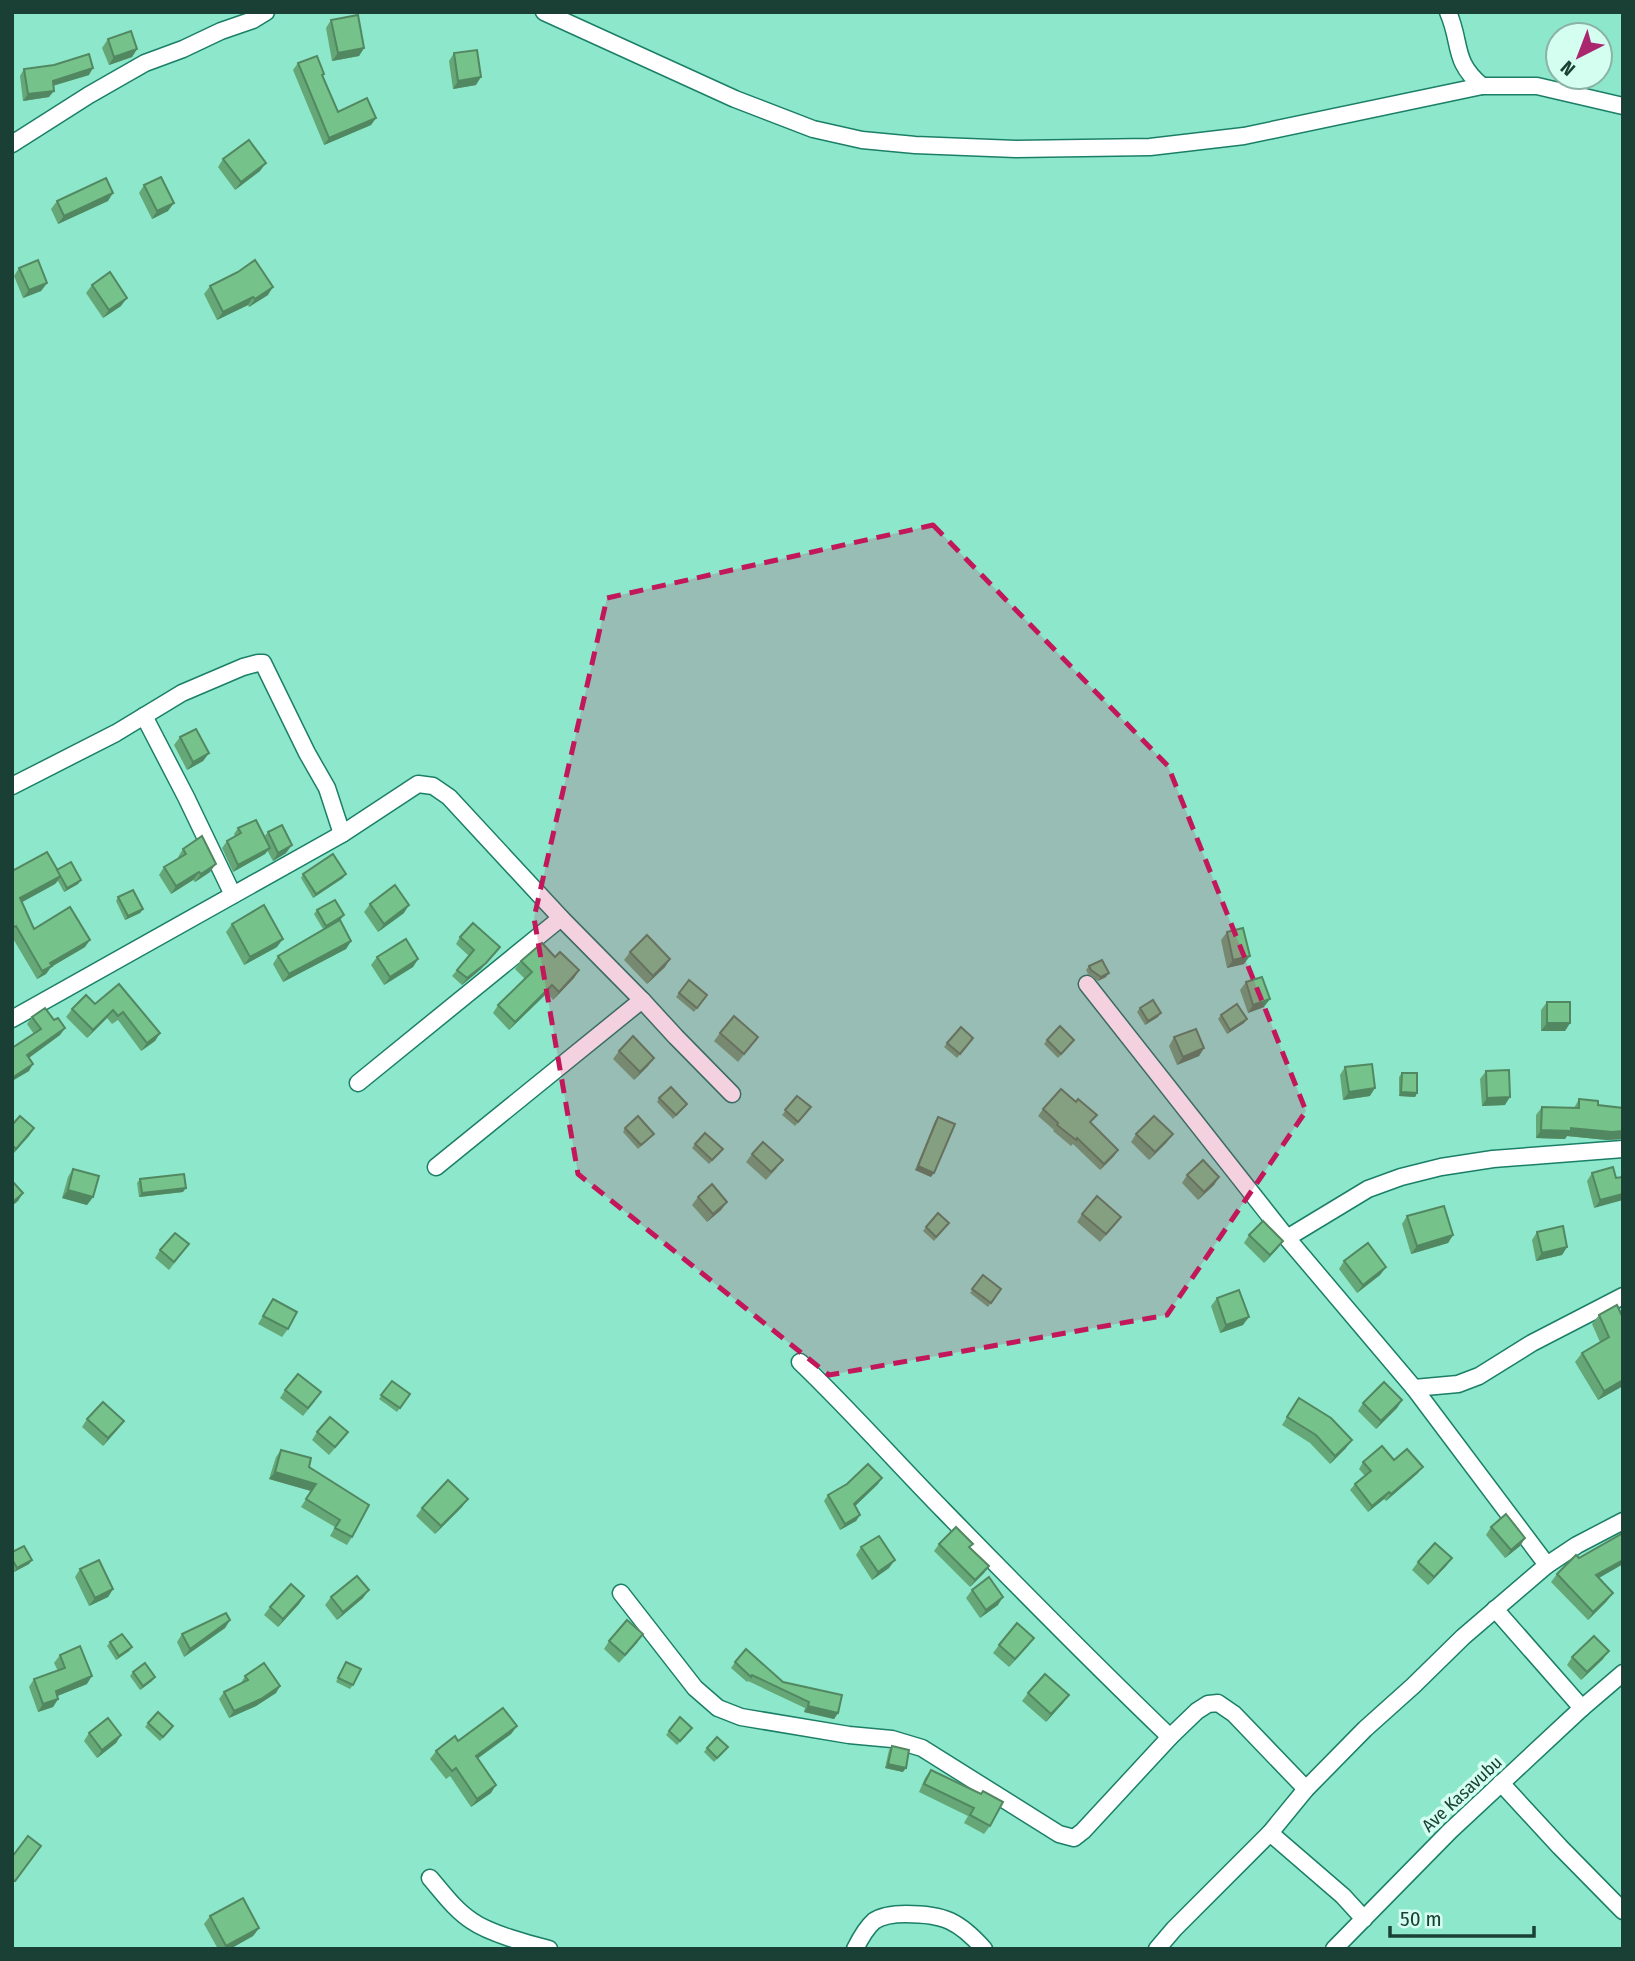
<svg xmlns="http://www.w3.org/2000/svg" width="1635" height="1961" viewBox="0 0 1635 1961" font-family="'Fira Sans Condensed',sans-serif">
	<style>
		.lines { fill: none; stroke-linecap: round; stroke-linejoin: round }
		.minor-casing { stroke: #1b7f67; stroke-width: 19 }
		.minor { stroke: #fff; stroke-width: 16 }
		.wall { fill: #65a777 }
		.shaded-wall { fill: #528861 }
		.building { fill: #75c28a; stroke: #528861; stroke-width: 2 }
		.marked { fill: #c2185b; fill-opacity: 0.2; stroke: #c2185b; stroke-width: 5; stroke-dasharray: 14 9; stroke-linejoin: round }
		.labels { text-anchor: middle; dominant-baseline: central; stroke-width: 7; stroke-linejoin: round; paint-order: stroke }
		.street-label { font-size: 18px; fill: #1a4035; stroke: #d4feef }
	</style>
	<rect width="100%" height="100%" fill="#8de7cb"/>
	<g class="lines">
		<!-- minor casing -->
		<g class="minor-casing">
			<g id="minor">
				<path d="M 544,12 L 735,99 L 813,129 L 862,140 L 915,145 L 1016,149 L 1150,147 L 1244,136 L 1482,86 L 1537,86 L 1623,106"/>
				<path d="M 1448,12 C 1462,44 1452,61 1482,86"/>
				<path d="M 12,144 L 89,95 L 145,63 L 183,49 L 221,31 L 253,20 L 266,12"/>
				<path d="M 144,716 L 186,797 L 233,895"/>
				<path d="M 12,786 L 116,733 L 182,693 L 243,667 L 258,663 L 263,663 L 307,753 L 327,788 L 342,834"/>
				<path d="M 1087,984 L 1287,1238 L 1414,1388 L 1547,1565"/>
				<path d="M 12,1019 L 342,834 L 418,784 L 433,786 L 449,797 L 561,918 L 642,1000 L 676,1037 L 732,1094"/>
				<path d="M 358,1083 L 561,918"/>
				<path d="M 436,1167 L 642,1000"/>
				<path d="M 1287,1238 L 1368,1189 L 1401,1177 L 1441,1167 L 1493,1159 L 1623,1149"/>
				<path d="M 800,1362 C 850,1410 896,1462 944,1511 C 1018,1587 1093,1663 1170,1737"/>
				<path d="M 1414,1388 L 1458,1384 L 1479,1376 L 1532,1343 L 1623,1296"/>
				<path d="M 621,1593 L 695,1688 L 718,1708 L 741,1717 L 849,1735 L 892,1739 L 922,1748 L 1059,1834 L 1074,1838 L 1083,1831 L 1170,1737 L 1197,1711 L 1208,1704 L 1218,1703 L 1234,1714 L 1306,1789"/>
				<path d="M 1495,1609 L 1582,1708"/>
				<path d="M 1501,1783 L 1560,1847 L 1623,1911"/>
				<path d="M 1270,1833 L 1343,1896 L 1364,1919"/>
				<path d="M 430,1878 C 443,1893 455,1910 472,1921 C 489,1933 528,1944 549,1949"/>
				<path d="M 855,1949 C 860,1939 866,1928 874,1921 C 883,1915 896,1914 906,1914 C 944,1914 959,1921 984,1949"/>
				<path d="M 1157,1949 L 1174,1929 L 1270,1833 L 1306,1789 L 1365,1729 L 1413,1686 L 1463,1637 L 1547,1565 L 1577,1545 L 1623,1521"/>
				<path d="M 1334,1949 L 1450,1831 L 1582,1708 L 1623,1673"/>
			</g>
		</g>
		<!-- minor -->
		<use href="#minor" class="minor"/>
	</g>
	<!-- wall -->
	<g class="wall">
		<path d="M 331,20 L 364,48 L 359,56 L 332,61 L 326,28 Z"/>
		<path d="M 108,39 L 137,49 L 132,57 L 109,65 L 102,48 Z"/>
		<path d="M 454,53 L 476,85 L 453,89 L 449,61 Z"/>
		<path d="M 298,63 L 324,74 L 323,76 L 338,112 L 376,118 L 371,125 L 324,145 L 293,70 Z"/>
		<path d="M 24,69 L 89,75 L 53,86 L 49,97 L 23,101 L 20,76 Z"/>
		<path d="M 223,159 L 260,171 L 235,190 L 218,167 Z"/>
		<path d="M 144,185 L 168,211 L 152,219 L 139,193 Z"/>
		<path d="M 57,201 L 108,201 L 58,224 L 51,209 Z"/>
		<path d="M 19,268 L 47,283 L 41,291 L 23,298 L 14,276 Z"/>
		<path d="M 92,285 L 121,306 L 103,318 L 86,293 Z"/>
		<path d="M 210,286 L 268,295 L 249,307 L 248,305 L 217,320 L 204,294 Z"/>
		<path d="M 180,737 L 209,753 L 203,761 L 187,770 L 174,745 Z"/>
		<path d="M 238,828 L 264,837 L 268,832 L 286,853 L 273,861 L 267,850 L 265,854 L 233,872 L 222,848 L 227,841 L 235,836 L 234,834 Z"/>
		<path d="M 183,849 L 210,872 L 195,882 L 193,880 L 171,894 L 159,875 L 164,867 L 178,858 L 178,857 Z"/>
		<path d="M 57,870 L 81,880 L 78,884 L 64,892 L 58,881 L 55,884 L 22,902 L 34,929 L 85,947 L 51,967 L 46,974 L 37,979 L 12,937 L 12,871 Z"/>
		<path d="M 303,874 L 343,878 L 313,898 L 301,878 Z"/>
		<path d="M 118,897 L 143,909 L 140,913 L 125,920 L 116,901 Z"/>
		<path d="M 370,904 L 404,913 L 378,932 L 364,912 Z"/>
		<path d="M 317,910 L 341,919 L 340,920 L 351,941 L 346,949 L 283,982 L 273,964 L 278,956 L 323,929 L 314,914 Z"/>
		<path d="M 232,924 L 277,947 L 244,965 L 226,932 Z"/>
		<path d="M 1227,932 L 1244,964 L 1227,968 L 1221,940 Z"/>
		<path d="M 460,937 L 500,947 L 481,969 L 462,985 L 452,976 L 469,956 L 456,944 Z"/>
		<path d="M 630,952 L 665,967 L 647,984 L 624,960 Z"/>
		<path d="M 377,957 L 418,959 L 413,967 L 384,985 L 371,965 Z"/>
		<path d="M 555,957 L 579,970 L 574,978 L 553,1000 L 547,993 L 509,1030 L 493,1013 L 498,1005 L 525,979 L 515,969 L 521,961 Z"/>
		<path d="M 1089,966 L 1106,977 L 1098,981 L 1088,974 L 1086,970 Z"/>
		<path d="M 689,980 L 707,995 L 694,1012 L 676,997 Z"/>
		<path d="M 1246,982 L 1264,1007 L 1248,1013 L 1240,990 Z"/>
		<path d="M 119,984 L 160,1033 L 155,1041 L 141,1051 L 118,1020 L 112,1024 L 107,1018 L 87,1038 L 66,1017 L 72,1009 L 95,1004 Z"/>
		<path d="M 1547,1002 L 1570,1023 L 1565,1031 L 1541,1031 L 1541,1010 Z"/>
		<path d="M 1140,1008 L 1158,1017 L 1145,1025 L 1137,1012 Z"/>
		<path d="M 1221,1015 L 1247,1019 L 1244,1023 L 1227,1034 L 1218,1019 Z"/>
		<path d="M 32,1017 L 54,1020 L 65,1028 L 60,1035 L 29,1058 L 29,1071 L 12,1081 L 34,1034 L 27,1024 Z"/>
		<path d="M 720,1033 L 752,1045 L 738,1062 L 714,1041 Z"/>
		<path d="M 1174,1037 L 1204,1048 L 1199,1056 L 1177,1065 L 1169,1046 Z"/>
		<path d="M 973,1038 L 957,1058 L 944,1047 L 947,1043 Z"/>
		<path d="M 1047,1040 L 1071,1044 L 1058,1058 L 1044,1044 Z"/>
		<path d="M 619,1051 L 654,1058 L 648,1066 L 634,1080 L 613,1059 Z"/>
		<path d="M 1345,1067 L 1370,1096 L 1343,1100 L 1340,1075 Z"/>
		<path d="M 1486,1071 L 1505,1105 L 1482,1106 L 1480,1079 Z"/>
		<path d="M 1402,1073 L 1417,1093 L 1415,1097 L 1399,1096 L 1399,1077 Z"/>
		<path d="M 797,1096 L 811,1107 L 795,1126 L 782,1115 Z"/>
		<path d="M 659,1098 L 687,1104 L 673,1119 L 657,1102 Z"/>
		<path d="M 1579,1099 L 1598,1105 L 1623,1108 L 1623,1139 L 1607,1140 L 1567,1136 L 1565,1139 L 1536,1138 L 1536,1115 L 1542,1107 L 1574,1108 Z"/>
		<path d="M 1043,1109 L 1091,1123 L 1114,1156 L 1100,1170 L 1073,1144 L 1071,1146 L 1053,1131 L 1054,1130 L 1038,1116 Z"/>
		<path d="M 938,1117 L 931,1177 L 915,1170 L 935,1121 Z"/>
		<path d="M 12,1125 L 34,1128 L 12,1155 Z"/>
		<path d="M 625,1128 L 654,1134 L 638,1149 L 623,1132 Z"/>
		<path d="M 1136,1134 L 1167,1142 L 1149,1160 L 1131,1142 Z"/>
		<path d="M 695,1144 L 720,1153 L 709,1164 L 692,1148 Z"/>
		<path d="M 752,1154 L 777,1168 L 766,1180 L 746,1162 Z"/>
		<path d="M 73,1169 L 93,1197 L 87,1205 L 62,1198 L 68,1177 Z"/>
		<path d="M 1592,1173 L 1616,1178 L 1594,1208 L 1587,1181 Z"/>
		<path d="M 1187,1175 L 1219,1177 L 1214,1185 L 1198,1200 L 1182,1183 Z"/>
		<path d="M 140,1179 L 183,1192 L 139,1197 L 137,1183 Z"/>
		<path d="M 698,1197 L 727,1202 L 721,1210 L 707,1222 L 692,1205 Z"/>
		<path d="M 1082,1214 L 1115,1225 L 1100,1242 L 1077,1222 Z"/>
		<path d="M 1407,1216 L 1453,1235 L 1448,1243 L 1411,1254 L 1402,1224 Z"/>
		<path d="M 926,1227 L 946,1227 L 934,1241 L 923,1231 Z"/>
		<path d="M 1537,1232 L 1567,1247 L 1562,1255 L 1536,1261 L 1532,1240 Z"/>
		<path d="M 1249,1235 L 1283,1241 L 1277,1249 L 1264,1263 L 1244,1243 Z"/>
		<path d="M 160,1250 L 183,1252 L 169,1270 L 155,1258 Z"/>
		<path d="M 1344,1261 L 1386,1267 L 1380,1275 L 1357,1293 L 1339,1269 Z"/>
		<path d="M 983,1275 L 1001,1289 L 988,1307 L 970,1293 Z"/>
		<path d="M 1217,1298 L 1243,1325 L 1220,1333 L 1211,1306 Z"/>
		<path d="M 273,1299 L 288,1329 L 282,1337 L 258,1324 Z"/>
		<path d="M 1599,1315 L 1623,1318 L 1623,1386 L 1598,1400 L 1575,1362 L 1582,1353 L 1600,1342 L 1592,1324 Z"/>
		<path d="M 392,1381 L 410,1394 L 397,1412 L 379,1399 Z"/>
		<path d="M 285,1390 L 315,1401 L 303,1416 L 280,1398 Z"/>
		<path d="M 1299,1398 L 1346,1448 L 1330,1464 L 1310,1443 L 1282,1425 Z"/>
		<path d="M 1402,1400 L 1397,1408 L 1376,1429 L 1358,1411 L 1363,1403 Z"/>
		<path d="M 87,1419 L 124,1421 L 103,1446 L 82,1427 Z"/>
		<path d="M 317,1432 L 342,1440 L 329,1455 L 312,1440 Z"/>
		<path d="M 281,1450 L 309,1467 L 352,1537 L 347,1545 L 330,1536 L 335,1527 L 301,1507 L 311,1491 L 269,1479 L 276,1457 Z"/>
		<path d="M 1394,1460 L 1418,1473 L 1386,1501 L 1384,1499 L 1368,1512 L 1350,1490 L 1355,1484 L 1365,1476 L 1359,1469 L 1363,1462 Z"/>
		<path d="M 878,1484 L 855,1506 L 860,1515 L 856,1521 L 840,1530 L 824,1501 L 828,1495 Z"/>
		<path d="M 462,1507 L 435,1534 L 416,1516 L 422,1508 Z"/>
		<path d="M 1491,1527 L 1525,1538 L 1520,1546 L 1505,1558 L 1486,1535 Z"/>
		<path d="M 1623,1533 L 1623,1564 L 1599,1578 L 1607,1601 L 1588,1620 L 1551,1582 L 1557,1574 L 1579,1558 Z"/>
		<path d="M 939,1544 L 989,1566 L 984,1573 L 970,1587 L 934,1551 Z"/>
		<path d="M 861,1547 L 889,1568 L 872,1580 L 856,1555 Z"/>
		<path d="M 12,1552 L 32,1560 L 29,1564 L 14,1572 L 12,1568 Z"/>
		<path d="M 1452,1558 L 1446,1566 L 1428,1585 L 1412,1570 L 1418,1562 Z"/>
		<path d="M 80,1569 L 113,1589 L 108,1597 L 89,1606 L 75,1577 Z"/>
		<path d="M 972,1590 L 998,1605 L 980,1618 L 966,1598 Z"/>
		<path d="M 304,1596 L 299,1604 L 278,1627 L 264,1615 L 270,1607 Z"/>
		<path d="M 331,1597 L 363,1598 L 337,1620 L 325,1605 Z"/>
		<path d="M 230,1620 L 225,1628 L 184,1657 L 177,1642 L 182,1634 Z"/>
		<path d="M 1034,1638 L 1009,1667 L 993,1653 L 999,1645 Z"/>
		<path d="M 609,1641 L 638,1642 L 619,1663 L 604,1649 Z"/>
		<path d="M 110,1642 L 132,1647 L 129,1651 L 116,1660 L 107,1646 Z"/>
		<path d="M 60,1655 L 87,1684 L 57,1696 L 58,1699 L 53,1707 L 38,1712 L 29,1687 L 34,1679 L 58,1671 L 54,1663 Z"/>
		<path d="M 1572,1657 L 1603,1659 L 1581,1680 L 1567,1665 Z"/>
		<path d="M 346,1662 L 353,1685 L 350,1689 L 336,1682 Z"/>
		<path d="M 735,1662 L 783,1682 L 838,1713 L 834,1719 L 804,1712 L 805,1708 L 748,1681 L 747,1682 L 731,1668 Z"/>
		<path d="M 133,1672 L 152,1681 L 140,1690 L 130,1676 Z"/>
		<path d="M 245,1676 L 280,1686 L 276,1693 L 256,1706 L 229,1718 L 219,1699 L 224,1692 L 241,1683 Z"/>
		<path d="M 1028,1693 L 1063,1703 L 1046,1722 L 1022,1701 Z"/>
		<path d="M 148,1723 L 170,1730 L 160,1741 L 145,1727 Z"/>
		<path d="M 517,1726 L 511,1734 L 477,1759 L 491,1793 L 471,1807 L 450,1776 L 446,1779 L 430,1759 L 436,1751 L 458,1741 Z"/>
		<path d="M 669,1731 L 689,1732 L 677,1745 L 666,1735 Z"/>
		<path d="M 89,1733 L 121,1735 L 116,1743 L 97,1758 L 84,1741 Z"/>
		<path d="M 892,1746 L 903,1772 L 885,1768 L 889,1750 Z"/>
		<path d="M 728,1747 L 714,1762 L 704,1752 L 707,1748 Z"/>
		<path d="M 931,1770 L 981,1794 L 990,1826 L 984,1834 L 964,1823 L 968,1816 L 919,1792 L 925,1778 Z"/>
		<path d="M 210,1916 L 259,1928 L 253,1936 L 230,1949 L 218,1949 L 204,1924 Z"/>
	</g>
	<!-- shaded-wall -->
	<g class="shaded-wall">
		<path d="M 364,48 L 359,56 L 332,61 L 338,53 Z"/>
		<path d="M 137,49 L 132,57 L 109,65 L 114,57 Z"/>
		<path d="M 93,68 L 89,75 L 48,87 L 53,81 Z"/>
		<path d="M 481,77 L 476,85 L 453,89 L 458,81 Z"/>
		<path d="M 54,91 L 49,97 L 23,101 L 28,94 Z"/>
		<path d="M 376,118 L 371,125 L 324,145 L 329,138 Z"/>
		<path d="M 266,163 L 260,171 L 235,190 L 241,182 Z"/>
		<path d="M 113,193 L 108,201 L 58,224 L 64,216 Z"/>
		<path d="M 174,203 L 168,211 L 152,219 L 157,211 Z"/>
		<path d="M 47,283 L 41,291 L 23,298 L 29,290 Z"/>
		<path d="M 273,287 L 268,295 L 249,307 L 255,299 Z"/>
		<path d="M 253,297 L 248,305 L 217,320 L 223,312 Z"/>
		<path d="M 127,298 L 121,306 L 103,318 L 109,310 Z"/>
		<path d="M 209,753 L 203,761 L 187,770 L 193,762 Z"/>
		<path d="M 292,845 L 286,853 L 273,861 L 278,853 Z"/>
		<path d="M 270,848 L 265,854 L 233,872 L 238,865 Z"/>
		<path d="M 216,864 L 210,872 L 195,882 L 201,874 Z"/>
		<path d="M 199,872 L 193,880 L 171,894 L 176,886 Z"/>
		<path d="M 346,874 L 343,878 L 313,898 L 316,894 Z"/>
		<path d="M 61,876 L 55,884 L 15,906 L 20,898 Z"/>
		<path d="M 81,880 L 78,884 L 64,892 L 67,888 Z"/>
		<path d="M 409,905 L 404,913 L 378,932 L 384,924 Z"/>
		<path d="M 143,909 L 140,913 L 125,920 L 128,916 Z"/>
		<path d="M 344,915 L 341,919 L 324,930 L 326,926 Z"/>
		<path d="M 283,939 L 277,947 L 244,965 L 250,957 Z"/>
		<path d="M 90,940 L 85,947 L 51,967 L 46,974 L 37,979 L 50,963 Z"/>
		<path d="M 351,941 L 346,949 L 283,982 L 289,974 Z"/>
		<path d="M 500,947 L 481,969 L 462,985 L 467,978 Z"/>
		<path d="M 1250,956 L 1244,964 L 1227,968 L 1233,960 Z"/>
		<path d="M 418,959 L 413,967 L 384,985 L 390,977 Z"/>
		<path d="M 670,959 L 665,967 L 647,984 L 653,976 Z"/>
		<path d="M 579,970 L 574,978 L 553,1000 L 559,992 Z"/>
		<path d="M 1109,973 L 1106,977 L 1098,981 L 1101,977 Z"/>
		<path d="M 552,985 L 547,993 L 509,1030 L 515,1022 Z"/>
		<path d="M 1270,999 L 1264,1007 L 1248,1013 L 1253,1005 Z"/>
		<path d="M 113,1010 L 107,1018 L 87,1038 L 93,1030 Z"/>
		<path d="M 1161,1013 L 1158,1017 L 1145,1025 L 1148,1021 Z"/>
		<path d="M 1247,1019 L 1244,1023 L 1227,1034 L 1230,1030 Z"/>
		<path d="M 1547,1023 L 1570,1023 L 1565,1031 L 1541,1031 Z"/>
		<path d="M 65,1028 L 60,1035 L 23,1062 L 27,1055 Z"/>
		<path d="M 160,1033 L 155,1041 L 141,1051 L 147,1043 Z"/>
		<path d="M 1204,1048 L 1199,1056 L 1177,1065 L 1183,1057 Z"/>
		<path d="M 654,1058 L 648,1066 L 634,1080 L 640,1072 Z"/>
		<path d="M 33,1064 L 29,1071 L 12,1081 L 12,1078 Z"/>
		<path d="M 1375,1088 L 1370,1096 L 1343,1100 L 1349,1092 Z"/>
		<path d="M 1401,1092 L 1417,1093 L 1415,1097 L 1399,1096 Z"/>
		<path d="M 1510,1097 L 1505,1105 L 1482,1106 L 1487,1098 Z"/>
		<path d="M 34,1128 L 29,1136 L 12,1155 L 16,1149 Z"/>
		<path d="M 1571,1128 L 1623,1131 L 1623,1139 L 1607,1140 L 1567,1136 L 1565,1139 L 1536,1138 L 1541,1130 Z"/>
		<path d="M 1173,1134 L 1167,1142 L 1149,1160 L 1155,1152 Z"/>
		<path d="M 1118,1150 L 1114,1156 L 1100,1170 L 1104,1164 Z"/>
		<path d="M 918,1166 L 934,1173 L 931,1177 L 915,1170 Z"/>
		<path d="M 1219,1177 L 1214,1185 L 1198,1200 L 1204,1192 Z"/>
		<path d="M 186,1188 L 183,1192 L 139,1197 L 142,1193 Z"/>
		<path d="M 68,1190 L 93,1197 L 87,1205 L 62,1198 Z"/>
		<path d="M 23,1193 L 18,1201 L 12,1206 L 12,1203 Z"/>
		<path d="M 1623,1194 L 1623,1200 L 1594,1208 L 1600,1200 Z"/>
		<path d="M 727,1202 L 721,1210 L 707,1222 L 713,1214 Z"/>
		<path d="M 1453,1235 L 1448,1243 L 1411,1254 L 1417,1246 Z"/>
		<path d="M 1283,1241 L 1277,1249 L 1264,1263 L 1270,1255 Z"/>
		<path d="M 1567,1247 L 1562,1255 L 1536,1261 L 1542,1253 Z"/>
		<path d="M 1386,1267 L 1380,1275 L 1357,1293 L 1363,1285 Z"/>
		<path d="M 1249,1317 L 1243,1325 L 1220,1333 L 1226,1325 Z"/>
		<path d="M 1623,1380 L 1623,1386 L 1598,1400 L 1604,1391 Z"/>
		<path d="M 1402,1400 L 1397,1408 L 1376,1429 L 1381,1421 Z"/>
		<path d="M 124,1421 L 118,1429 L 103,1446 L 108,1438 Z"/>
		<path d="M 1352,1440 L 1346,1448 L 1330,1464 L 1335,1456 Z"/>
		<path d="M 1423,1467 L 1418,1473 L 1386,1501 L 1391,1494 Z"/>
		<path d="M 275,1472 L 316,1484 L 311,1491 L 269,1479 Z"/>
		<path d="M 882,1478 L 878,1484 L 850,1511 L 854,1504 Z"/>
		<path d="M 1389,1492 L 1384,1499 L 1368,1512 L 1372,1506 Z"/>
		<path d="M 468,1499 L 462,1507 L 435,1534 L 441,1526 Z"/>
		<path d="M 860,1515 L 856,1521 L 840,1530 L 845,1524 Z"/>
		<path d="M 1525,1538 L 1520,1546 L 1505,1558 L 1511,1550 Z"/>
		<path d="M 1452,1558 L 1446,1566 L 1428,1585 L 1434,1577 Z"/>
		<path d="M 32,1560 L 29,1564 L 14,1572 L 17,1568 Z"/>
		<path d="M 895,1560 L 889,1568 L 872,1580 L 878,1572 Z"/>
		<path d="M 1623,1560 L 1623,1564 L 1590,1583 L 1596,1575 Z"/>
		<path d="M 989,1566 L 984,1573 L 970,1587 L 975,1580 Z"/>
		<path d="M 113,1589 L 108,1597 L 89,1606 L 95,1598 Z"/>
		<path d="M 369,1590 L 363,1598 L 337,1620 L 343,1612 Z"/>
		<path d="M 1613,1593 L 1607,1601 L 1588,1620 L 1593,1612 Z"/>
		<path d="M 304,1596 L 299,1604 L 278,1627 L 283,1619 Z"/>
		<path d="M 1003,1597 L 998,1605 L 980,1618 L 986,1610 Z"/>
		<path d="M 230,1620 L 225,1628 L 184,1657 L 190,1649 Z"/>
		<path d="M 1034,1638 L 1028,1646 L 1009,1667 L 1015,1659 Z"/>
		<path d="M 132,1647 L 129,1651 L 116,1660 L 119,1656 Z"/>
		<path d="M 1609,1651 L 1603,1659 L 1581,1680 L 1587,1672 Z"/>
		<path d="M 92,1676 L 87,1684 L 50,1699 L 56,1691 Z"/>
		<path d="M 155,1677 L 152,1681 L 140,1690 L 143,1686 Z"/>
		<path d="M 280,1686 L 276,1693 L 256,1706 L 229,1718 L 234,1711 Z"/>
		<path d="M 1069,1695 L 1063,1703 L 1046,1722 L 1051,1714 Z"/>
		<path d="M 58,1699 L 53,1707 L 38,1712 L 43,1704 Z"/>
		<path d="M 808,1706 L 838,1713 L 834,1719 L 804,1712 Z"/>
		<path d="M 517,1726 L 511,1734 L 470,1764 L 476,1756 Z"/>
		<path d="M 121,1735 L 116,1743 L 97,1758 L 102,1750 Z"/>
		<path d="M 888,1764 L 906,1768 L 903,1772 L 885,1768 Z"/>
		<path d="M 496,1785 L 491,1793 L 471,1807 L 477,1799 Z"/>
		<path d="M 259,1928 L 253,1936 L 230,1949 L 224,1949 L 226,1946 Z"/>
	</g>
	<!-- building -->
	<g class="building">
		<path d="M 358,15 L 364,48 L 338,53 L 331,20 Z"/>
		<path d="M 131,31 L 137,49 L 114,57 L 108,39 Z"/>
		<path d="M 477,50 L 481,77 L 458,81 L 454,53 Z"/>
		<path d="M 89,54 L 93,68 L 53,81 L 54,91 L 28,94 L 24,69 L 54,65 Z"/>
		<path d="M 317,56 L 324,74 L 322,75 L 338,112 L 367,98 L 376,118 L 329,138 L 298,63 Z"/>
		<path d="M 249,140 L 266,163 L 241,182 L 223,159 Z"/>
		<path d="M 161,177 L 174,203 L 157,211 L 144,185 Z"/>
		<path d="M 106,178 L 113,193 L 64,216 L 57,201 Z"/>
		<path d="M 38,260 L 47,283 L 29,290 L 19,268 Z"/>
		<path d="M 255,260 L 273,287 L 255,299 L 253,297 L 223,312 L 210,286 L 238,272 Z"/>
		<path d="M 110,272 L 127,298 L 109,310 L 92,285 Z"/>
		<path d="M 196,729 L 209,753 L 193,762 L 180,737 Z"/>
		<path d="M 256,820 L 270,848 L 238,865 L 227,841 L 241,833 L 238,828 Z"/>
		<path d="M 282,825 L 292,845 L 278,853 L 268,832 Z"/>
		<path d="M 202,836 L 216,864 L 201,874 L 199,872 L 176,886 L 164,867 L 186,854 L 183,849 Z"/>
		<path d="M 47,852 L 61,876 L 20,898 L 34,929 L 70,907 L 90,940 L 50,963 L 52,966 L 42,971 L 16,926 L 12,928 L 12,871 Z"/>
		<path d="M 333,854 L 346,874 L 316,894 L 303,874 Z"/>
		<path d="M 71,862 L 81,880 L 67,888 L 57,870 Z"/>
		<path d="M 395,885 L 409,905 L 384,924 L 370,904 Z"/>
		<path d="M 133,890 L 143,909 L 128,916 L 118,897 Z"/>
		<path d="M 335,900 L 344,915 L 326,926 L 317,910 Z"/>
		<path d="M 264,905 L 283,939 L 250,957 L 232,924 Z"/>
		<path d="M 340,920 L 351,941 L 289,974 L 278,956 Z"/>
		<path d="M 473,923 L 500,947 L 486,963 L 467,978 L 457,970 L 474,950 L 460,937 Z"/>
		<path d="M 1243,928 L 1250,956 L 1233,960 L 1227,932 Z"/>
		<path d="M 647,935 L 670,959 L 653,976 L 630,952 Z"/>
		<path d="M 406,939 L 418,959 L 390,977 L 377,957 Z"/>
		<path d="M 542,943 L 555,957 L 560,952 L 579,970 L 559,992 L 552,985 L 515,1022 L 498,1005 L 532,972 L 521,961 Z"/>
		<path d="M 1102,960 L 1109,973 L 1101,977 L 1091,970 L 1089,966 Z"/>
		<path d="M 1262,977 L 1270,999 L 1253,1005 L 1246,982 Z"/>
		<path d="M 689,980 L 707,995 L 697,1008 L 679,993 Z"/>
		<path d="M 119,984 L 160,1033 L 147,1043 L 123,1012 L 118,1016 L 113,1010 L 93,1030 L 72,1009 L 86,995 L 95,1004 Z"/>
		<path d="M 1153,1000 L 1161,1013 L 1148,1021 L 1140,1008 Z"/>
		<rect x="1547" y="1002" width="23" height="21"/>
		<path d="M 1237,1004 L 1247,1019 L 1230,1030 L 1221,1015 Z"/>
		<path d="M 45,1008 L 54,1020 L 58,1018 L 65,1028 L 27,1055 L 33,1064 L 12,1078 L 12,1048 L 41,1029 L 32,1017 Z"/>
		<path d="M 734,1016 L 758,1037 L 744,1054 L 720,1033 Z"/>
		<path d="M 1060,1026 L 1074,1040 L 1061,1054 L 1047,1040 Z"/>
		<path d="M 961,1027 L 973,1038 L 960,1054 L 947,1043 Z"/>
		<path d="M 1196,1029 L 1204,1048 L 1183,1057 L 1174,1037 Z"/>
		<path d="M 633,1036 L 654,1058 L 640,1072 L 619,1051 Z"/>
		<path d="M 1372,1064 L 1375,1088 L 1349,1092 L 1345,1067 Z"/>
		<path d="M 1509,1070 L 1510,1097 L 1487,1098 L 1486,1071 Z"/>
		<path d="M 1402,1073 L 1417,1073 L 1417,1093 L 1401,1092 Z"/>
		<path d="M 671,1087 L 687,1104 L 676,1115 L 659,1098 Z"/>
		<path d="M 1061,1089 L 1076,1102 L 1078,1099 L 1097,1115 L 1090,1122 L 1118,1150 L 1104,1164 L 1077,1138 L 1076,1140 L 1057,1125 L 1058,1123 L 1043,1109 Z"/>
		<path d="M 797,1096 L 811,1107 L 798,1122 L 785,1110 Z"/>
		<path d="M 1579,1099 L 1598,1101 L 1598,1105 L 1623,1108 L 1623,1131 L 1612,1132 L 1571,1128 L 1571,1131 L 1541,1130 L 1542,1107 L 1579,1108 Z"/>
		<path d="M 20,1116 L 34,1128 L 16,1149 L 12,1145 L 12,1125 Z"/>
		<path d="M 638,1116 L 654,1134 L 641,1145 L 625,1128 Z"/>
		<path d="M 1154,1116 L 1173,1134 L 1155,1152 L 1136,1134 Z"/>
		<path d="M 938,1117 L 955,1124 L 934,1173 L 918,1166 Z"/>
		<path d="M 705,1133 L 723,1149 L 712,1160 L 695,1144 Z"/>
		<path d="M 763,1142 L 783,1160 L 771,1172 L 752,1154 Z"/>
		<path d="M 1203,1160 L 1219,1177 L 1204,1192 L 1187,1175 Z"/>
		<path d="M 1613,1167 L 1616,1178 L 1623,1177 L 1623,1194 L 1600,1200 L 1592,1173 Z"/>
		<path d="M 73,1169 L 99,1176 L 93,1197 L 68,1190 Z"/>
		<path d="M 184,1174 L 186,1188 L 142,1193 L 140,1179 Z"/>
		<path d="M 12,1181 L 23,1193 L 12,1203 Z"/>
		<path d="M 712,1184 L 727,1202 L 713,1214 L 698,1197 Z"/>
		<path d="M 1097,1196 L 1121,1217 L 1106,1234 L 1082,1214 Z"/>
		<path d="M 1444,1206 L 1453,1235 L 1417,1246 L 1407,1216 Z"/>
		<path d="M 938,1213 L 949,1223 L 936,1237 L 926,1227 Z"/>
		<path d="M 1263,1221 L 1283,1241 L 1270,1255 L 1249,1235 Z"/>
		<path d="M 1563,1226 L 1567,1247 L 1542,1253 L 1537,1232 Z"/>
		<path d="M 175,1233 L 189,1244 L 174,1262 L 160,1250 Z"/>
		<path d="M 1368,1243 L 1386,1267 L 1363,1285 L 1344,1261 Z"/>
		<path d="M 983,1275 L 1001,1289 L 991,1303 L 972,1289 Z"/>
		<path d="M 1239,1290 L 1249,1317 L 1226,1325 L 1217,1298 Z"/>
		<path d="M 273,1299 L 297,1312 L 288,1329 L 263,1316 Z"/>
		<path d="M 1617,1305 L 1623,1318 L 1623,1380 L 1604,1391 L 1582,1353 L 1609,1337 L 1599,1315 Z"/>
		<path d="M 298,1374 L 321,1392 L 308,1408 L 285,1390 Z"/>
		<path d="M 392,1381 L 410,1394 L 400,1408 L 381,1395 Z"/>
		<path d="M 1384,1382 L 1402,1400 L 1381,1421 L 1363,1403 Z"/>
		<path d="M 1299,1398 L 1331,1418 L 1352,1440 L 1335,1456 L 1316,1435 L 1287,1417 Z"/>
		<path d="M 103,1402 L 124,1421 L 108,1438 L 87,1419 Z"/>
		<path d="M 330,1417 L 348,1432 L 335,1447 L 317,1432 Z"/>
		<path d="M 1382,1446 L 1394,1460 L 1407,1449 L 1423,1467 L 1391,1494 L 1389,1492 L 1372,1506 L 1355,1484 L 1371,1471 L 1363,1462 Z"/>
		<path d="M 281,1450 L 311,1458 L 309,1467 L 369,1505 L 352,1537 L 335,1528 L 340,1520 L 306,1499 L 316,1484 L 275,1472 Z"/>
		<path d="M 868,1464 L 882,1478 L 854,1504 L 860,1515 L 845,1524 L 828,1495 L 847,1484 Z"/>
		<path d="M 448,1480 L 468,1499 L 441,1526 L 422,1508 Z"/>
		<path d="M 1506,1514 L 1525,1538 L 1511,1550 L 1491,1527 Z"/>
		<path d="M 956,1527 L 973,1544 L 969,1547 L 989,1566 L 975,1580 L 939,1544 Z"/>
		<path d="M 1623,1533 L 1623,1560 L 1596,1575 L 1613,1593 L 1593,1612 L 1557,1574 L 1576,1555 L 1579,1558 Z"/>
		<path d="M 879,1536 L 895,1560 L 878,1572 L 861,1547 Z"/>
		<path d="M 1435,1543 L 1452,1558 L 1434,1577 L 1418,1562 Z"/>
		<path d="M 24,1546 L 32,1560 L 17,1568 L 12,1559 L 12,1552 Z"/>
		<path d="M 99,1560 L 113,1589 L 95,1598 L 80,1569 Z"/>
		<path d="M 357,1576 L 369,1590 L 343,1612 L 331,1597 Z"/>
		<path d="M 989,1577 L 1003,1597 L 986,1610 L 972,1590 Z"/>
		<path d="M 291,1584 L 304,1596 L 283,1619 L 270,1607 Z"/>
		<path d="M 226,1613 L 230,1620 L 190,1649 L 182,1634 Z"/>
		<path d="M 627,1620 L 643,1634 L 625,1655 L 609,1641 Z"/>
		<path d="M 1017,1623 L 1034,1638 L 1015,1659 L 999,1645 Z"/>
		<path d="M 122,1634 L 132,1647 L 119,1656 L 110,1642 Z"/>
		<path d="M 1594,1636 L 1609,1651 L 1587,1672 L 1572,1657 Z"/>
		<path d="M 80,1646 L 92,1676 L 56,1691 L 58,1699 L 43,1704 L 34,1679 L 65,1668 L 60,1655 Z"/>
		<path d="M 746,1649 L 783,1682 L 842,1695 L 838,1713 L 808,1706 L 809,1702 L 752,1675 L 751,1677 L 735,1662 Z"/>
		<path d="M 346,1662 L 361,1669 L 353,1685 L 338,1678 Z"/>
		<path d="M 145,1663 L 155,1677 L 143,1686 L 133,1672 Z"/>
		<path d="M 264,1663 L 280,1686 L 261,1699 L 234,1711 L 224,1692 L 248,1680 L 245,1676 Z"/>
		<path d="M 1045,1674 L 1069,1695 L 1051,1714 L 1028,1693 Z"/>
		<path d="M 503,1708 L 517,1726 L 476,1756 L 496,1785 L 477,1799 L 456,1768 L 452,1771 L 436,1751 L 455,1736 L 458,1741 Z"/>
		<path d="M 158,1712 L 173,1726 L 163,1737 L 148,1723 Z"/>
		<path d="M 680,1717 L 692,1728 L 680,1741 L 669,1731 Z"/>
		<path d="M 108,1718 L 121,1735 L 102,1750 L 89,1733 Z"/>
		<path d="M 717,1737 L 728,1747 L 717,1758 L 707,1748 Z"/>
		<path d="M 892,1746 L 909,1750 L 906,1768 L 888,1764 Z"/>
		<path d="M 931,1770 L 981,1794 L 983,1791 L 1003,1802 L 990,1826 L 970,1815 L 974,1808 L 924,1784 Z"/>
		<path d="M 28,1836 L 41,1846 L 15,1881 L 12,1880 L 12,1857 Z"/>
		<path d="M 243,1898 L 259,1928 L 226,1946 L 210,1916 Z"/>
	</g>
	<!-- marked area -->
	<path class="marked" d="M 933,525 L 1168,766 L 1306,1111 L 1167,1315 L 829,1375 L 578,1174 L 534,918 L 607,598 Z"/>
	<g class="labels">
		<!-- street labels -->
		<g class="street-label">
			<text transform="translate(1462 1794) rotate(-43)">Ave Kasavubu</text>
		</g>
	</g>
	<!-- border -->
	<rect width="1635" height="1961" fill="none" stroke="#1a4035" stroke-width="28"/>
	<!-- north arrow -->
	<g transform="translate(1579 56) rotate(222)"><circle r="33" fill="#d4feef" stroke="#8ab2a5" stroke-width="2"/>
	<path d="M0-5L12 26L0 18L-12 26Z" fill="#aa266f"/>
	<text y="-10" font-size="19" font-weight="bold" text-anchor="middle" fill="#1a4035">N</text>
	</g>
	<!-- scale -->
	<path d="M1390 1926v10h144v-10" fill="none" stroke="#1a4035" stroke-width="3.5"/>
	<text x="1400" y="1926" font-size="21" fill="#1a4035" stroke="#d4feef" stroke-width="5" paint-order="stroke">50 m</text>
</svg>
